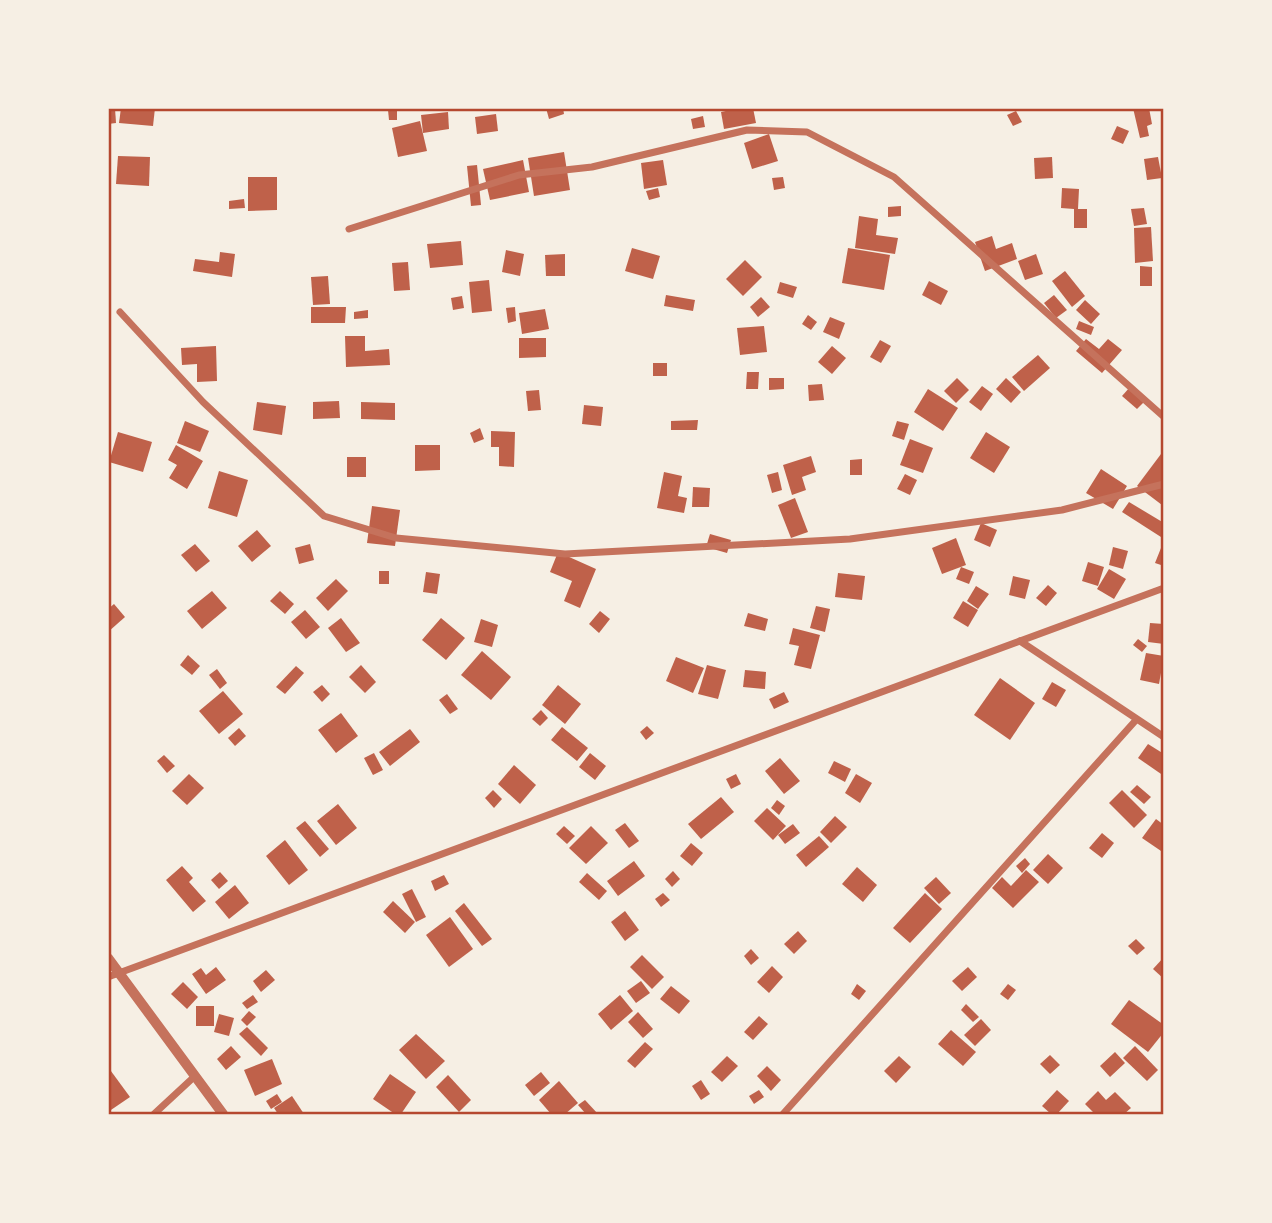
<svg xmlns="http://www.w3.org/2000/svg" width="1272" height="1223" viewBox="0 0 1272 1223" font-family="Arial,sans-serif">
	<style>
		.building { fill: #bf614a }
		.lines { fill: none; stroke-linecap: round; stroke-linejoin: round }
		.minor { stroke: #c5725c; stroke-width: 7 }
		.tertiary { stroke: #c5725c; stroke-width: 10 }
		.neatline { fill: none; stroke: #b5482f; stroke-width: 2.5 }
	</style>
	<rect width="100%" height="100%" fill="#f6efe4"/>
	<!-- building -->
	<g class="building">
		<path d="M 108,108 L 115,108 L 116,123 L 108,124 Z"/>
		<path d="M 121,108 L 155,108 L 153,126 L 119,123 Z"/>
		<path d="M 546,108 L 563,108 L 564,114 L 549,119 Z"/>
		<path d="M 740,108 L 753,108 L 756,123 L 724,129 L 721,112 Z"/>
		<path d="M 1133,108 L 1149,108 L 1152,124 L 1147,126 L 1149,136 L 1140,138 Z"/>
		<path d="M 388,110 L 397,110 L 397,120 L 389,120 Z"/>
		<path d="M 1016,111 L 1022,122 L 1013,126 L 1007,115 Z"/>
		<path d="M 448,112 L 449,129 L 423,133 L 421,115 Z"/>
		<path d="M 496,114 L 498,131 L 477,134 L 475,117 Z"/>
		<path d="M 703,116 L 705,127 L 693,129 L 691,119 Z"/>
		<path d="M 420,121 L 427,151 L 398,157 L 392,128 Z"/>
		<path d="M 1117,126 L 1129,131 L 1123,144 L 1111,139 Z"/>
		<path d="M 769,134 L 778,161 L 752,169 L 744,143 Z"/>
		<path d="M 564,152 L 570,190 L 534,196 L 528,158 Z"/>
		<path d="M 118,156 L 150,157 L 149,186 L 116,184 Z"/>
		<path d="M 1052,157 L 1053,178 L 1035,179 L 1034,158 Z"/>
		<path d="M 1158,157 L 1162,178 L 1147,180 L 1144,159 Z"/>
		<path d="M 523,160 L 529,192 L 490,200 L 483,169 Z"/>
		<path d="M 663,160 L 667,185 L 644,189 L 641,163 Z"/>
		<path d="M 477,165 L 481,205 L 471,206 L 467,166 Z"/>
		<path d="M 248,177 L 277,177 L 277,210 L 248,211 Z"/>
		<path d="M 783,177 L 785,188 L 774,190 L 772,178 Z"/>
		<path d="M 658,188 L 660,197 L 649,200 L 646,191 Z"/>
		<path d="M 1062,188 L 1079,189 L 1078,209 L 1087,209 L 1087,228 L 1074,228 L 1074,209 L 1061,208 Z"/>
		<path d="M 244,199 L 245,208 L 229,209 L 229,201 Z"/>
		<path d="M 901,206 L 901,216 L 888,217 L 888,207 Z"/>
		<path d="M 1144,208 L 1147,224 L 1134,226 L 1131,209 Z"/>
		<path d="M 859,216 L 878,219 L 876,235 L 898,238 L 895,254 L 855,248 Z"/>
		<path d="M 1151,227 L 1153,261 L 1135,263 L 1134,228 Z"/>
		<path d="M 992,236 L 996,249 L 1012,243 L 1017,259 L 985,271 L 975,242 Z"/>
		<path d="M 461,241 L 463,265 L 430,268 L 427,244 Z"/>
		<path d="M 632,248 L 660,256 L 653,279 L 625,271 Z"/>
		<path d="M 848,248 L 890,255 L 884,290 L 842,283 Z"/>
		<path d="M 506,250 L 524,254 L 520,276 L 502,272 Z"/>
		<path d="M 220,252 L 235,254 L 232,277 L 193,271 L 195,259 L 219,262 Z"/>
		<path d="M 565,254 L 565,276 L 546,276 L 545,255 Z"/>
		<path d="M 1036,254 L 1043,274 L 1025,280 L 1018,261 Z"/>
		<path d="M 745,260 L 762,277 L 743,296 L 726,279 Z"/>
		<path d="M 408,262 L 410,290 L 394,291 L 392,263 Z"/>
		<path d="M 1140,266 L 1152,267 L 1152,286 L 1140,286 Z"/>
		<path d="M 1065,271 L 1085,296 L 1072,307 L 1052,281 Z"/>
		<path d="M 328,276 L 330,304 L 313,305 L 311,277 Z"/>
		<path d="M 489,280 L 492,311 L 472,313 L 469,282 Z"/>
		<path d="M 929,281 L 948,291 L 941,305 L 922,295 Z"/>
		<path d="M 780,282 L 797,287 L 793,298 L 777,293 Z"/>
		<path d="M 666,295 L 695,300 L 693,311 L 664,306 Z"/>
		<path d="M 1054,295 L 1067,310 L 1056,318 L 1044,303 Z"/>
		<path d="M 462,296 L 464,308 L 453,310 L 451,298 Z"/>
		<path d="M 761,297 L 770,307 L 758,317 L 750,307 Z"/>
		<path d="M 1085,300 L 1100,314 L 1091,324 L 1076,310 Z"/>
		<path d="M 311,307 L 346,307 L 345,323 L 311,323 Z"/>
		<path d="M 515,307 L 516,321 L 508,323 L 506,308 Z"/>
		<path d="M 545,309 L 549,329 L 522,334 L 519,313 Z"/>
		<path d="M 368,310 L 368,318 L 354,319 L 354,312 Z"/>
		<path d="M 808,315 L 817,322 L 811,330 L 802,324 Z"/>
		<path d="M 830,317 L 845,323 L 839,339 L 823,332 Z"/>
		<path d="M 1079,321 L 1094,327 L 1091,335 L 1076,329 Z"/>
		<path d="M 764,326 L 767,352 L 740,355 L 737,328 Z"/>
		<path d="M 345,336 L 365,336 L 365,351 L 389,349 L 390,365 L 346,367 Z"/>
		<path d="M 519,338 L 546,338 L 546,357 L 519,358 Z"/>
		<path d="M 1086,339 L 1099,349 L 1108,339 L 1122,350 L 1102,373 L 1076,351 Z"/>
		<path d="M 880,340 L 891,346 L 881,363 L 870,357 Z"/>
		<path d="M 216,346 L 217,381 L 197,382 L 197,364 L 182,365 L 181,348 Z"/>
		<path d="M 832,346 L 846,358 L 832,374 L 818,362 Z"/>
		<path d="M 1038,355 L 1050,368 L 1024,391 L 1012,377 Z"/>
		<rect x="653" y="363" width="14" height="13"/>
		<path d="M 747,372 L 759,372 L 758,389 L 746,389 Z"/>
		<path d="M 769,378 L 784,378 L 784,389 L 769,390 Z"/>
		<path d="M 957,378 L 969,390 L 956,403 L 944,391 Z"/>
		<path d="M 1006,378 L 1021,392 L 1011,403 L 996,389 Z"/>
		<path d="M 822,384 L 824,400 L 809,401 L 808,385 Z"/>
		<path d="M 982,386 L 993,394 L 981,411 L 969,402 Z"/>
		<path d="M 1130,387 L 1145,401 L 1137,409 L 1122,396 Z"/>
		<path d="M 928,389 L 958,408 L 943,431 L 914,412 Z"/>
		<path d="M 539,390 L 541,410 L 528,411 L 526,391 Z"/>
		<path d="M 339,401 L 340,418 L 313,419 L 313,402 Z"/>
		<path d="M 257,402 L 286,406 L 282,435 L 253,430 Z"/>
		<path d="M 361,402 L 395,403 L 395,420 L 361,419 Z"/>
		<path d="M 584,405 L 603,407 L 601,426 L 582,424 Z"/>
		<path d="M 698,420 L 697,430 L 671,430 L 671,421 Z"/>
		<path d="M 185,421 L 209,431 L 200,452 L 177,443 Z"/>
		<path d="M 897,421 L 909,424 L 904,440 L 892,436 Z"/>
		<path d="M 480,428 L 484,439 L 474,443 L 470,433 Z"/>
		<path d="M 491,431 L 515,432 L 514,467 L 499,466 L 499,447 L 491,447 Z"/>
		<path d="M 118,432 L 152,442 L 143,472 L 109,462 Z"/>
		<path d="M 986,432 L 1010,447 L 994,473 L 970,458 Z"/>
		<path d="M 910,439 L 933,448 L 923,473 L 900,465 Z"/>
		<path d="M 176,445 L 203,461 L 187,489 L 169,478 L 177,465 L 168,460 Z"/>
		<path d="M 415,445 L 440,445 L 440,470 L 415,471 Z"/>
		<path d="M 1164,450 L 1164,504 L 1162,505 L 1137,486 Z"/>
		<path d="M 811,456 L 816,472 L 802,477 L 806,490 L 792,495 L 783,465 Z"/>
		<rect x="347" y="457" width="19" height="20"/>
		<path d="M 862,459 L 862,475 L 850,475 L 850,460 Z"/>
		<path d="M 1101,469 L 1127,486 L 1113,509 L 1086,493 Z"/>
		<path d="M 219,471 L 248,480 L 237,517 L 208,508 Z"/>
		<path d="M 664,472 L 682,476 L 678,496 L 687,498 L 684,513 L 657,508 Z"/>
		<path d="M 778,472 L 782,490 L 772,493 L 767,475 Z"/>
		<path d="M 905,474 L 917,480 L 910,495 L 897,489 Z"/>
		<path d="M 693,487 L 710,488 L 709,507 L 692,507 Z"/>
		<path d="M 795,498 L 808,532 L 791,538 L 778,505 Z"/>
		<path d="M 1129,502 L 1164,523 L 1161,537 L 1122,512 Z"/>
		<path d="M 372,506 L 400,510 L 395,546 L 367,543 Z"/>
		<path d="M 981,523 L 997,530 L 990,547 L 974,540 Z"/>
		<path d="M 257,530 L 271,546 L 252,562 L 238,546 Z"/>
		<path d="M 710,534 L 731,540 L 727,553 L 706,547 Z"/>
		<path d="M 956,538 L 966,565 L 942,574 L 932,548 Z"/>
		<path d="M 1163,543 L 1164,543 L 1164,566 L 1155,563 Z"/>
		<path d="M 195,544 L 210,561 L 196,572 L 181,555 Z"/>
		<path d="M 310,544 L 314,560 L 299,564 L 295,548 Z"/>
		<path d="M 1113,547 L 1128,551 L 1123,569 L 1109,565 Z"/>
		<path d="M 558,552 L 596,569 L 580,608 L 564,601 L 572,581 L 550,572 Z"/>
		<path d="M 1088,562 L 1104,567 L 1098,586 L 1082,581 Z"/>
		<path d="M 961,567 L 974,572 L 969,584 L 956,579 Z"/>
		<path d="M 1109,569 L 1126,579 L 1114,599 L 1097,589 Z"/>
		<rect x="379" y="571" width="10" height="13"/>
		<path d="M 426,572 L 440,574 L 437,594 L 423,592 Z"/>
		<path d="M 838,573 L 865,576 L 862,600 L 835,597 Z"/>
		<path d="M 1013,576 L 1030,580 L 1025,599 L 1009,595 Z"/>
		<path d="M 336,579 L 348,591 L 328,611 L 316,598 Z"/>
		<path d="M 1048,585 L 1057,593 L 1046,606 L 1036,598 Z"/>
		<path d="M 976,586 L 989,594 L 978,609 L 967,601 Z"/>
		<path d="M 212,591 L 227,608 L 202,629 L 187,611 Z"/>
		<path d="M 280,591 L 294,604 L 285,614 L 270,601 Z"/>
		<path d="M 963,601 L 978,610 L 968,627 L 953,618 Z"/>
		<path d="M 114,604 L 125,617 L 108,632 L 108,609 Z"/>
		<path d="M 816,606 L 830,609 L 825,632 L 810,628 Z"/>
		<path d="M 305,610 L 320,627 L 306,639 L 291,622 Z"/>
		<path d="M 600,611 L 610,619 L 599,633 L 589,624 Z"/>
		<path d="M 748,613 L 768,619 L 765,631 L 744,626 Z"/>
		<path d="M 341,618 L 360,643 L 346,652 L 328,628 Z"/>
		<path d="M 441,618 L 465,638 L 446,660 L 422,640 Z"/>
		<path d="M 481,619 L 498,625 L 492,647 L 474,642 Z"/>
		<path d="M 1150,623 L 1164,624 L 1164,644 L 1148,642 Z"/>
		<path d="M 793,628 L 820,635 L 811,669 L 794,665 L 799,646 L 789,644 Z"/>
		<path d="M 1138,639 L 1147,646 L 1142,652 L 1133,645 Z"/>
		<path d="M 482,651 L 511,677 L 491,700 L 461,675 Z"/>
		<path d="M 1146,653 L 1164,656 L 1159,684 L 1140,680 Z"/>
		<path d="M 188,655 L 200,666 L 192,675 L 180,665 Z"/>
		<path d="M 676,657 L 704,668 L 693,693 L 666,681 Z"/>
		<path d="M 361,665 L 376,682 L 365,693 L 349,677 Z"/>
		<path d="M 707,665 L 726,670 L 718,699 L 698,694 Z"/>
		<path d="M 296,666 L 304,673 L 285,694 L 276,687 Z"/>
		<path d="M 217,669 L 227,683 L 220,689 L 209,675 Z"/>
		<path d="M 745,670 L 766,672 L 765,689 L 743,687 Z"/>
		<path d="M 1000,678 L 1035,703 L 1010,740 L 974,715 Z"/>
		<path d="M 1052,682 L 1066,690 L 1056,707 L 1042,699 Z"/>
		<path d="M 322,685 L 330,694 L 322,702 L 313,692 Z"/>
		<path d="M 558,685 L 581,704 L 565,724 L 542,705 Z"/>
		<path d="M 223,691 L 243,714 L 219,734 L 199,711 Z"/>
		<path d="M 784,692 L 789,702 L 774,709 L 769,699 Z"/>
		<path d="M 447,694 L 458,709 L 450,714 L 439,700 Z"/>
		<path d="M 541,710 L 548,718 L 540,726 L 532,719 Z"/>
		<path d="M 341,713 L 358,736 L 336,753 L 318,730 Z"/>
		<path d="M 647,726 L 654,733 L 646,740 L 640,732 Z"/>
		<path d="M 562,727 L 588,748 L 577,761 L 551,740 Z"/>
		<path d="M 239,728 L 246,736 L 235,746 L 228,738 Z"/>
		<path d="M 410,729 L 420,742 L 390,766 L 379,752 Z"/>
		<path d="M 1148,744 L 1164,754 L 1164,776 L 1138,758 Z"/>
		<path d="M 374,753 L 383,770 L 373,775 L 364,758 Z"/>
		<path d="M 590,753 L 606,766 L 595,780 L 579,767 Z"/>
		<path d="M 164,755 L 175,766 L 167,773 L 157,761 Z"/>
		<path d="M 780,758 L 800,781 L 784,794 L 765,771 Z"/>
		<path d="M 834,761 L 851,769 L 845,782 L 828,773 Z"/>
		<path d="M 514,765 L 536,785 L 520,804 L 498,784 Z"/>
		<path d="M 189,774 L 204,788 L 187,805 L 172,791 Z"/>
		<path d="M 736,774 L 741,784 L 731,789 L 726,779 Z"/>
		<path d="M 856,774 L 872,783 L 860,803 L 845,793 Z"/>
		<path d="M 1137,785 L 1151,797 L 1144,804 L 1130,792 Z"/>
		<path d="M 493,790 L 502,799 L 494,808 L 485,798 Z"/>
		<path d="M 1122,790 L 1147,815 L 1134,828 L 1109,803 Z"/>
		<path d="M 721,797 L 734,812 L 701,839 L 688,824 Z"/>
		<path d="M 777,800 L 785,806 L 779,815 L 771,808 Z"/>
		<path d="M 338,804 L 357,828 L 336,845 L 317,821 Z"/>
		<path d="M 767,808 L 786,826 L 773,840 L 754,821 Z"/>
		<path d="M 835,816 L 847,827 L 831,843 L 820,832 Z"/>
		<path d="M 1156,819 L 1164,825 L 1164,853 L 1142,838 Z"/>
		<path d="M 305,821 L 329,849 L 320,857 L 296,828 Z"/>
		<path d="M 625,823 L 639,841 L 629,848 L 615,830 Z"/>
		<path d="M 793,824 L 800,833 L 785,844 L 778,835 Z"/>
		<path d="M 564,826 L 575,836 L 567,844 L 556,834 Z"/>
		<path d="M 591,826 L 608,843 L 586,864 L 569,848 Z"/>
		<path d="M 1102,833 L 1114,843 L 1102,858 L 1089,848 Z"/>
		<path d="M 819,836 L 829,847 L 806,867 L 796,855 Z"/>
		<path d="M 285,840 L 308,870 L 289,885 L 266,856 Z"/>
		<path d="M 691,843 L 703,853 L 692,866 L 680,856 Z"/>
		<path d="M 1048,854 L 1063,868 L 1048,884 L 1033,870 Z"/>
		<path d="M 1025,858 L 1030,864 L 1022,873 L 1016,866 Z"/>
		<path d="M 634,861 L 645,876 L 618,896 L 607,881 Z"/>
		<path d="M 182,866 L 193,878 L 189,882 L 206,901 L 193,912 L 166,880 Z"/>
		<path d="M 857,867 L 877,885 L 863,902 L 842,884 Z"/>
		<path d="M 1026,870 L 1039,882 L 1013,908 L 992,888 L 1002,877 L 1011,886 Z"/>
		<path d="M 673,871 L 680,879 L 672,887 L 665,879 Z"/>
		<path d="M 220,872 L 228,881 L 219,889 L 211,880 Z"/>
		<path d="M 587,873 L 607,891 L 599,900 L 579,882 Z"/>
		<path d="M 444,875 L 449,884 L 435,891 L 431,881 Z"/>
		<path d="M 936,877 L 951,893 L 939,904 L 924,888 Z"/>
		<path d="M 235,885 L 249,903 L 229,919 L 215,902 Z"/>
		<path d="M 412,889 L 426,917 L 416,922 L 402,894 Z"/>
		<path d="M 663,893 L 670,900 L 661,907 L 655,899 Z"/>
		<path d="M 925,893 L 942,909 L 910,943 L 893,928 Z"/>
		<path d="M 393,901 L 415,922 L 405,933 L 383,912 Z"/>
		<path d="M 464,903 L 492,939 L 482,946 L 455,911 Z"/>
		<path d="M 625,911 L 639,930 L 625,941 L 611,922 Z"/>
		<path d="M 450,917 L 473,949 L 449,967 L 426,935 Z"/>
		<path d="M 798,931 L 807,941 L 794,954 L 784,944 Z"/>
		<path d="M 1136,939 L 1145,948 L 1137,955 L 1128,946 Z"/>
		<path d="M 751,949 L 759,958 L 751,965 L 744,956 Z"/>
		<path d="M 642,955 L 664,977 L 652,989 L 630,967 Z"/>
		<path d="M 1164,957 L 1164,979 L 1153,969 Z"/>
		<path d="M 772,966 L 783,977 L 769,993 L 757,982 Z"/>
		<path d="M 216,967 L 226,980 L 206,994 L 192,974 L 201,968 L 206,975 Z"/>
		<path d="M 968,967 L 977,977 L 962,991 L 952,981 Z"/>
		<path d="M 266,970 L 275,980 L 261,992 L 253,981 Z"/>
		<path d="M 641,981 L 650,993 L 636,1003 L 627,991 Z"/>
		<path d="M 183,982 L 198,997 L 187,1009 L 171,994 Z"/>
		<path d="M 857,984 L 866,991 L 859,1000 L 851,994 Z"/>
		<path d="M 1008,984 L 1016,990 L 1008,1000 L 1000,994 Z"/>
		<path d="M 671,986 L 690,1001 L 679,1014 L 660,999 Z"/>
		<path d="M 253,995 L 258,1002 L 247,1009 L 242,1003 Z"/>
		<path d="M 620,995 L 633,1011 L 611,1030 L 598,1014 Z"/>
		<path d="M 1129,1000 L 1164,1025 L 1164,1032 L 1148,1052 L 1111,1024 Z"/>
		<path d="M 966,1004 L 979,1017 L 973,1022 L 961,1010 Z"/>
		<rect x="196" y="1006" width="18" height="20"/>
		<path d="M 249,1011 L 256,1017 L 247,1026 L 241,1020 Z"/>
		<path d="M 638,1012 L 653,1029 L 643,1038 L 628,1022 Z"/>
		<path d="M 219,1014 L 234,1018 L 229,1036 L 214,1032 Z"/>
		<path d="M 759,1016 L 768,1024 L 753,1040 L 744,1032 Z"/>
		<path d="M 981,1019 L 991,1030 L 975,1046 L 964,1035 Z"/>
		<path d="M 247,1027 L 268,1048 L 261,1056 L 239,1034 Z"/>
		<path d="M 951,1030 L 976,1052 L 963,1066 L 938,1044 Z"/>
		<path d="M 416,1034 L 445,1061 L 426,1079 L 399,1050 Z"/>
		<path d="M 645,1042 L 653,1049 L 635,1068 L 627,1061 Z"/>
		<path d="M 231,1046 L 241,1057 L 226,1070 L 217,1059 Z"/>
		<path d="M 1135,1046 L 1158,1070 L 1147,1081 L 1123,1058 Z"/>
		<path d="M 1115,1052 L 1125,1063 L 1110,1077 L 1100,1066 Z"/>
		<path d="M 1050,1055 L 1060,1065 L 1050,1074 L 1040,1064 Z"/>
		<path d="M 727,1056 L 738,1066 L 722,1082 L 711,1072 Z"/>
		<path d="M 899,1056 L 911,1067 L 896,1083 L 884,1071 Z"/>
		<path d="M 272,1059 L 282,1084 L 255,1096 L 244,1070 Z"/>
		<path d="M 767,1066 L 781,1080 L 771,1091 L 757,1076 Z"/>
		<path d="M 108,1067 L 130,1097 L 108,1112 Z"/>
		<path d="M 541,1072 L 550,1083 L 534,1096 L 525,1085 Z"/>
		<path d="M 390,1074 L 416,1092 L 401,1114 L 395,1114 L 373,1099 Z"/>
		<path d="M 448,1075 L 471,1100 L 459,1112 L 436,1087 Z"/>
		<path d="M 701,1080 L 710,1094 L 701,1100 L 692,1086 Z"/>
		<path d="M 559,1081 L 578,1103 L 565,1114 L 551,1114 L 539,1100 Z"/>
		<path d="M 759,1090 L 764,1097 L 754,1104 L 749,1096 Z"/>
		<path d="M 1057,1090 L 1069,1101 L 1057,1114 L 1051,1114 L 1042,1106 Z"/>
		<path d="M 1098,1091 L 1106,1100 L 1115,1092 L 1131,1108 L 1124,1114 L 1095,1114 L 1085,1104 Z"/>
		<path d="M 277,1094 L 282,1102 L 271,1109 L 266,1101 Z"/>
		<path d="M 292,1096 L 304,1114 L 278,1114 L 274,1108 Z"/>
		<path d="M 585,1100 L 598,1114 L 586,1114 L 578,1105 Z"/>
	</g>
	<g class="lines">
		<!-- minor -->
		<g class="minor">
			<path d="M 349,229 L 519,175 L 592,167 L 747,130 L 807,132 L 894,177 L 1164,417"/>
			<path d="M 120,312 L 203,402 L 324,516 L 396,538 L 565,554 L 850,539 L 1062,510 L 1164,484"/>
			<path d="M 1020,641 L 1164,737"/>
			<path d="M 108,977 L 1164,588"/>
			<path d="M 154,1114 L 195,1076"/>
			<path d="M 783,1114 L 1136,720"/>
		</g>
		<!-- tertiary -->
		<path class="tertiary" d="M 108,958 L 223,1114"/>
	</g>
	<!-- border -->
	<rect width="1272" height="1223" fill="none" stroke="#f6efe4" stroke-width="220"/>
	<rect x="110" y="110" width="1052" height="1003" class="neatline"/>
</svg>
